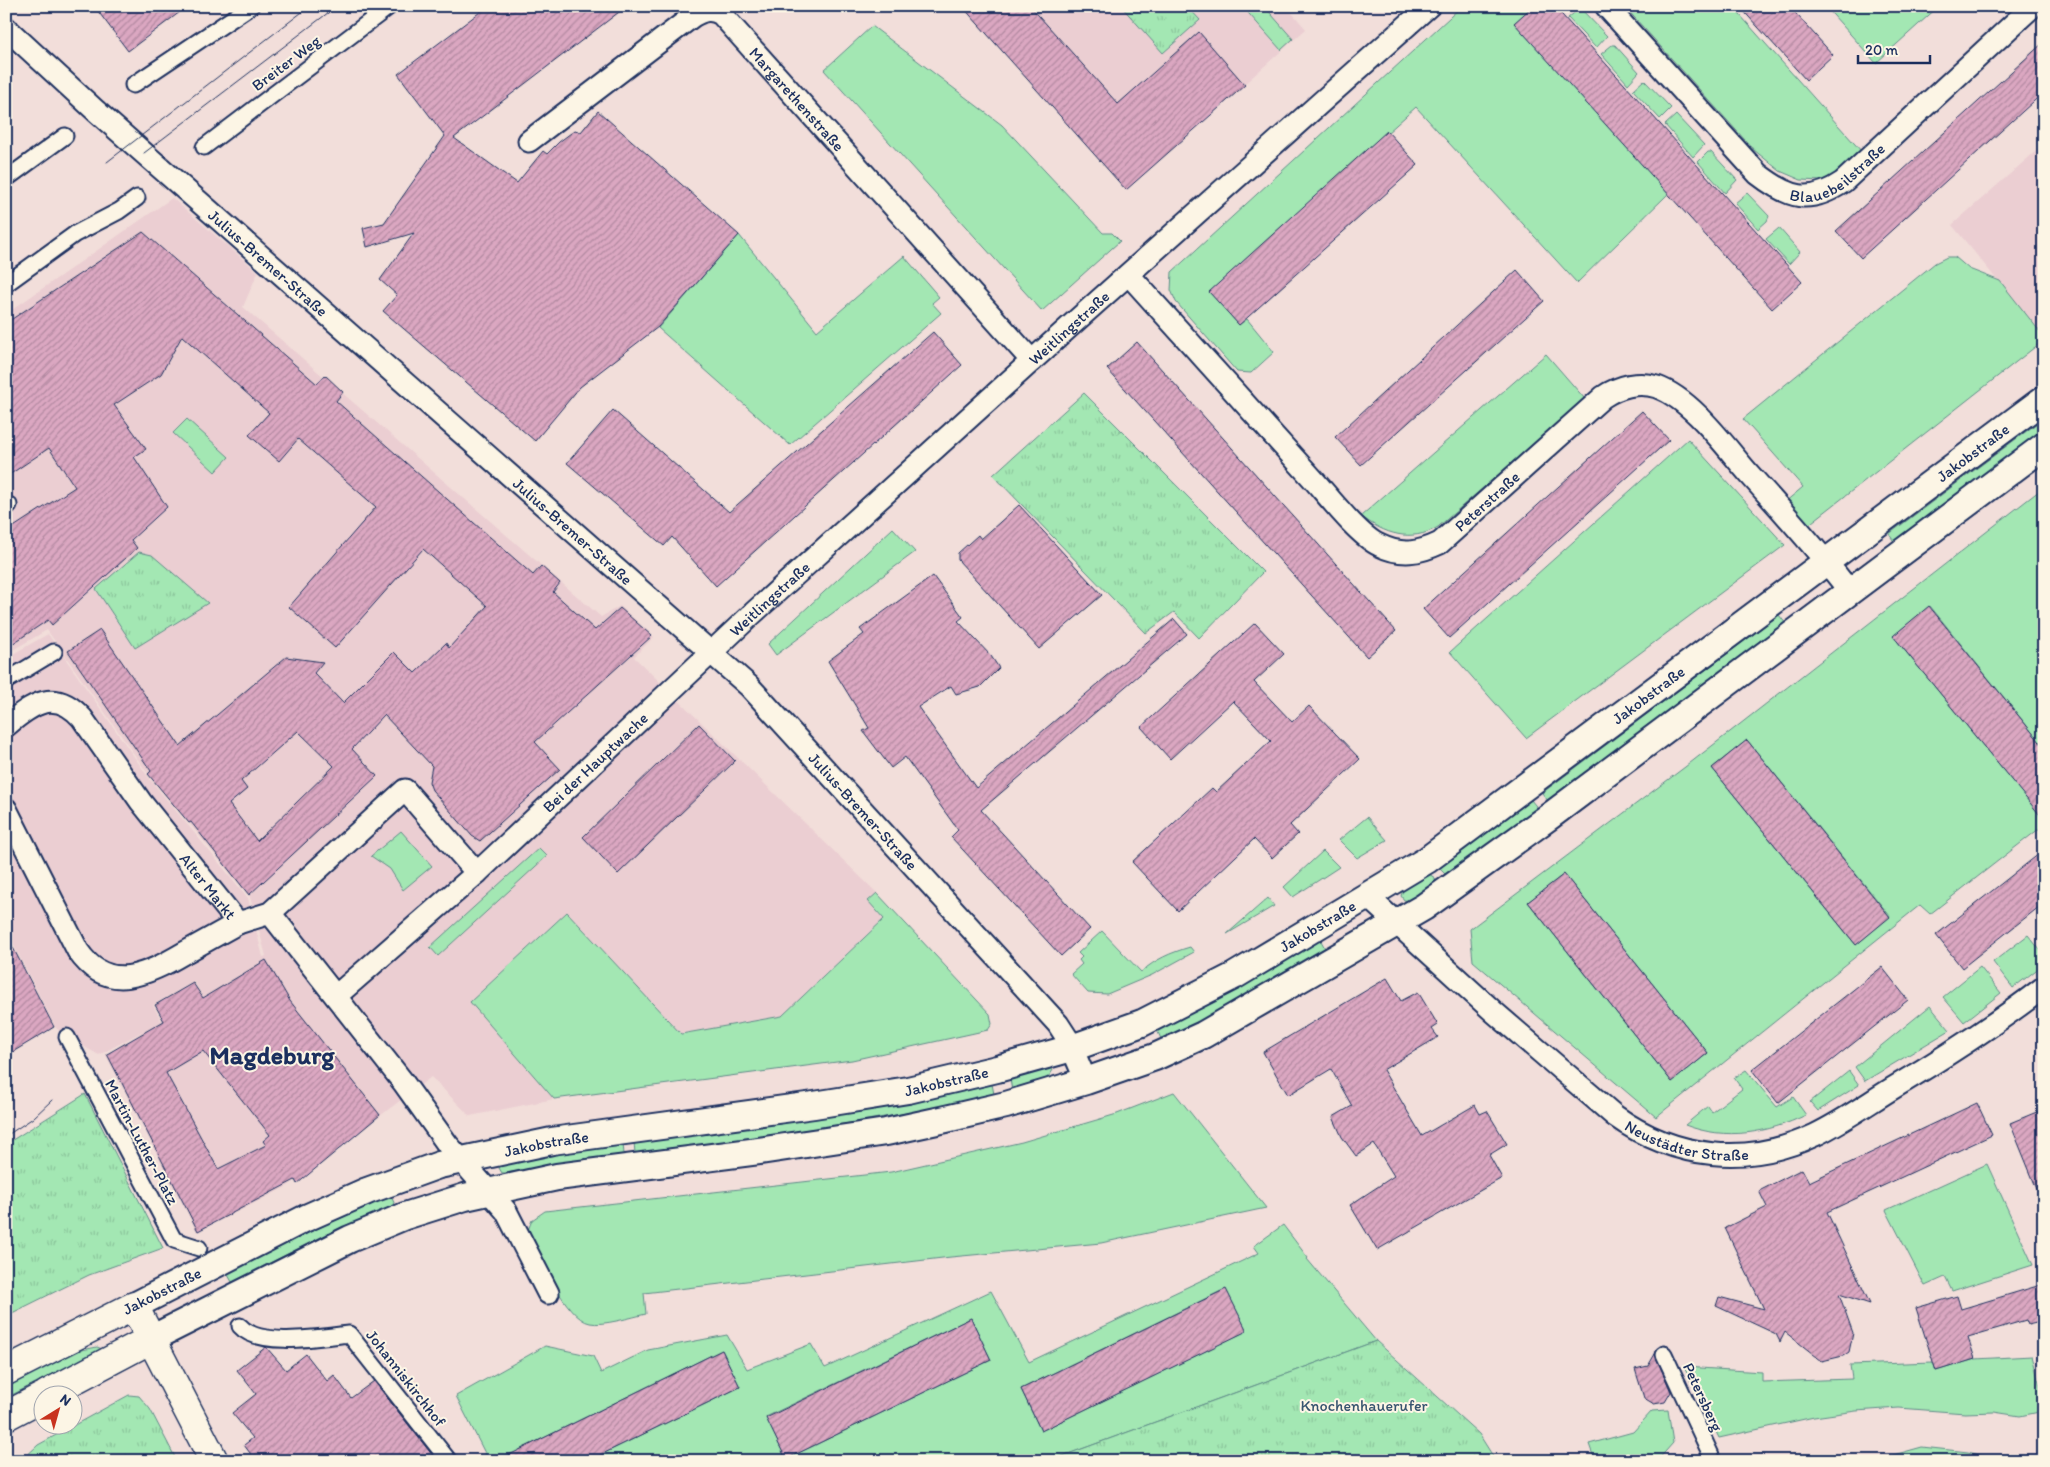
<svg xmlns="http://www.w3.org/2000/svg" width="2050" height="1467" viewBox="0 0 2050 1467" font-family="Itim,sans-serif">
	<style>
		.built { fill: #ebced2; fill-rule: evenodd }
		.grass { fill: #a3e7b3; stroke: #5f8b88; fill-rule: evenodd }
		.park { fill: url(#park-tufts); stroke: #5f8b88 }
		.building { fill: url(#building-hatch); stroke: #1b2f5e; fill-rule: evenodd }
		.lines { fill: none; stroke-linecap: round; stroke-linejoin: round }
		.pedestrian-casing { stroke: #1b2f5e; stroke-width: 19 }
		.minor-casing { stroke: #1b2f5e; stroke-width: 25 }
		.tertiary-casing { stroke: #1b2f5e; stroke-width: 30 }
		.secondary-casing { stroke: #1b2f5e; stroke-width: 31 }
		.pedestrian { stroke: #fcf5e5; stroke-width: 15 }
		.minor { stroke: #fcf5e5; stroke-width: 21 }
		.tertiary { stroke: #fcf5e5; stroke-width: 26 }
		.secondary { stroke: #fcf5e5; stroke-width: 28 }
		.tram { stroke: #1b2f5e; stroke-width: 1 }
		.labels { text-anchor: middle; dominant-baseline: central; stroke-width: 4; stroke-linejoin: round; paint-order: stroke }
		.street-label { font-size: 16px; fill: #1b2f5e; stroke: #fcf5e5 }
		.park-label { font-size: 16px; fill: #36546f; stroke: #fcf5e5 }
		.town-label { font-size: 26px; font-weight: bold; fill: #1b2f5e; stroke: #fcf5e5 }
	</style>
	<defs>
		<pattern id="park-tufts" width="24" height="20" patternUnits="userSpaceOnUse" patternTransform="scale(1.25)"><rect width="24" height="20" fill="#a3e7b3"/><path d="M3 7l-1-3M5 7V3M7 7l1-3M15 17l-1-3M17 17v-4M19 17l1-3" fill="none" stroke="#8cc69c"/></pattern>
		<pattern id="building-hatch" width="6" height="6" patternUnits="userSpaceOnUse" patternTransform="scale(1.25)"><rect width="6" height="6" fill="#dba7c1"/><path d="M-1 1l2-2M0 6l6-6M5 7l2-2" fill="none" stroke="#b188a0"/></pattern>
	</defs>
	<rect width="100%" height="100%" fill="#f2deda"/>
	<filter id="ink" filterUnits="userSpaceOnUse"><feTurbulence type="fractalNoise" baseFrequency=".02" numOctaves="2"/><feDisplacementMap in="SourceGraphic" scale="10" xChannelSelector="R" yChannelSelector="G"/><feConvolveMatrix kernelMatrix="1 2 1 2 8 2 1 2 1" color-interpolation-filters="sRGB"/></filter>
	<g filter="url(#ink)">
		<!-- built -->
		<g class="built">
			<path d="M 962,6 L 1286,6 L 1306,29 L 1126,190 Z"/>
			<path d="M 2044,144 L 2044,337 L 1952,225 Z"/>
			<path d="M 172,198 L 258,272 L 243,307 L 601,617 L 620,606 L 654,637 L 634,657 L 877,893 L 868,901 L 884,919 L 782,1016 L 681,1034 L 567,912 L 470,1002 L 554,1099 L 470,1116 L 431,1077 L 288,1186 L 197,1232 L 106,1055 L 147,1029 L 99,1055 L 67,1037 L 55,1027 L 6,930 L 6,658 L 48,634 L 149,778 L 248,898 L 263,957 L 266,956 L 250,897 L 146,771 L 47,630 L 6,654 L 6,314 ZM 194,982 L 202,995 L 161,1020 L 153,1005 Z"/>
		</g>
		<!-- grass -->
		<g class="grass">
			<path d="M 1242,6 L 1264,6 L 1293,39 L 1281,50 Z"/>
			<path d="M 1462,6 L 1533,6 L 1668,194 L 1577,283 L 1416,107 L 1210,292 L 1239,325 L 1247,319 L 1274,352 L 1251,373 L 1237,372 L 1176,302 L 1171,290 L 1172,272 Z"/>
			<path d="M 1624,6 L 1732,6 L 1862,152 L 1839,172 L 1823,181 L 1801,180 L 1780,171 L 1754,150 Z"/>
			<path d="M 1825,6 L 1939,6 L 1876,63 Z"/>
			<path d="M 1580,8 L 1607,36 L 1596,48 L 1568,18 Z"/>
			<path d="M 872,26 L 1002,125 L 1103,233 L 1112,233 L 1120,241 L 1042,311 L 824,70 Z"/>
			<path d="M 1612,45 L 1615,45 L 1639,72 L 1628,84 L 1601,54 Z"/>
			<path d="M 1644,80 L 1671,108 L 1660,119 L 1633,90 Z"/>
			<path d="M 1676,115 L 1704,145 L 1693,157 L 1665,125 Z"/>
			<path d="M 1708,152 L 1711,152 L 1737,180 L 1725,193 L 1698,162 Z"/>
			<path d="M 1747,193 L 1769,216 L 1767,221 L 1758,229 L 1735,203 Z"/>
			<path d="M 1779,228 L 1800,252 L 1789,264 L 1766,239 Z"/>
			<path d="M 739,235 L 817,331 L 904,256 L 939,297 L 932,303 L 941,313 L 790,445 L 658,328 Z"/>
			<path d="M 1947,257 L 1955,257 L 1969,269 L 2000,281 L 2044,337 L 2044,340 L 1807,526 L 1785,502 L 1803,487 L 1743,419 L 1935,263 Z"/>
			<path d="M 1546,354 L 1585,399 L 1438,527 C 1411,543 1384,534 1361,516 Z"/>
			<path d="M 2044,418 L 2044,430 L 1895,543 L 1889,534 Z"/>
			<path d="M 187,419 L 229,457 L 215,472 L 173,433 Z"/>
			<path d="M 1688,439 L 1785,545 L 1526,738 L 1450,652 Z"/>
			<path d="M 2044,487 L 2044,747 L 1930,606 L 1893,636 L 2037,811 L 2044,806 L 2044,825 L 1930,914 L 1920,905 L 1656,1117 L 1473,961 L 1470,929 L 1685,767 ZM 1747,740 L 1890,916 L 1856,945 L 1712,768 ZM 1564,874 L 1708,1053 L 1672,1082 L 1528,902 Z"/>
			<path d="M 893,528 L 915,552 L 776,655 L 768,644 Z"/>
			<path d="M 1779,615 L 1786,624 L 1548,801 L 1542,793 Z"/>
			<path d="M 1531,800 L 1539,810 L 1447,876 L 1439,868 Z"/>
			<path d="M 1367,817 L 1387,840 L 1357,858 L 1339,840 Z"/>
			<path d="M 401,831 L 432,866 L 403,890 L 390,869 L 371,856 Z"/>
			<path d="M 539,848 L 547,856 L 438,956 L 430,947 Z"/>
			<path d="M 1323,851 L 1339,867 L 1293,897 L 1284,887 Z"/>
			<path d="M 1429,874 L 1435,878 L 1436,884 L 1410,901 L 1404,900 L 1401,896 L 1403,890 Z"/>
			<path d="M 877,893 L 990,1014 L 992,1024 L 988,1030 L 852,1060 L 554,1099 L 470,1002 L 567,912 L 681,1034 L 782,1016 L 884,919 L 868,901 Z"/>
			<path d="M 1268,898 L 1274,906 L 1227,934 Z"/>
			<path d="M 1102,931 L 1141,972 C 1156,959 1170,953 1190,947 L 1194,952 L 1152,975 L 1107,994 L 1088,993 L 1071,974 L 1082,964 L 1079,960 L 1082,957 L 1078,953 Z"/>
			<path d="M 2028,935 L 2044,955 L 2044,964 L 2013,988 L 1993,962 Z"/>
			<path d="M 1320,939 L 1326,950 L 1201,1023 L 1162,1041 L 1157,1030 L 1220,999 Z"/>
			<path d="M 1980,967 L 2001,993 L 1964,1022 L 1943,997 Z"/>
			<path d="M 1930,1006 L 1950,1030 L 1865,1081 L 1855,1067 Z"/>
			<path d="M 1050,1068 L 1053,1070 C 1047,1084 1025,1086 1012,1090 L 1010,1079 Z"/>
			<path d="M 1746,1070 L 1777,1107 L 1793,1097 L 1806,1115 C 1768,1133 1726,1141 1685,1125 L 1708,1106 L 1712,1112 L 1742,1089 L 1734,1078 Z"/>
			<path d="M 1849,1071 L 1859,1085 L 1818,1111 L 1810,1102 Z"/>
			<path d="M 989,1084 L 992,1084 L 994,1094 C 876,1123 756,1137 635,1153 L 634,1142 L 897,1105 Z"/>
			<path d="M 1174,1092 L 1266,1208 L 1101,1243 L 951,1257 L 644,1293 L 646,1314 C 632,1317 603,1326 590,1323 C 566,1319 536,1252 528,1230 L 532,1220 L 545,1211 L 891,1172 L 1022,1142 L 1117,1114 Z"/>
			<path d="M 623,1144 L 624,1154 L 506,1173 L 502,1173 L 499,1168 L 501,1165 L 546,1155 Z"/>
			<path d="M 1987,1164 L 2033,1265 L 1952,1291 L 1945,1277 L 1925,1286 L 1886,1210 Z"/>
			<path d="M 391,1196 L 395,1205 L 329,1233 L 232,1282 L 227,1273 L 325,1225 Z"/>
			<path d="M 1283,1225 L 1308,1258 L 1307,1259 L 1376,1341 L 1049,1461 L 588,1461 L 740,1387 L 722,1350 L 519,1450 L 524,1461 L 489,1461 L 456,1396 L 545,1346 L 593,1356 L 601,1373 L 648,1350 L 727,1335 L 747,1369 L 811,1344 L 825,1368 L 991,1291 L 1029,1362 L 1259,1253 L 1254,1246 ZM 1225,1289 L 1246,1331 L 1041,1431 L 1021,1389 ZM 971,1318 L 991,1360 L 786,1459 L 766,1417 Z"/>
			<path d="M 97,1347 L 102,1349 L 6,1398 L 6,1387 L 77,1351 Z"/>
			<path d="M 2032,1356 L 2043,1397 L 2044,1411 L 2020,1416 L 1994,1412 L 1965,1413 L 1899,1408 L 1856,1411 L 1814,1417 L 1719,1438 L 1684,1367 L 1762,1372 L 1762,1382 L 1852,1379 L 1850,1365 L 1933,1362 L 1936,1371 L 1975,1359 Z"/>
			<path d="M 1668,1410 L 1673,1443 L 1657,1461 L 1595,1461 L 1589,1444 L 1633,1432 L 1652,1411 Z"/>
			<path d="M 1922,1447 L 1968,1452 L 2002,1461 L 1872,1461 Z"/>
		</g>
		<!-- park -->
		<g class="park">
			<path d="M 1121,6 L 1187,6 L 1200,20 L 1163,53 Z"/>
			<path d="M 1084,393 L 1263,572 L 1199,638 L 1174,612 L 1146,633 L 993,475 Z"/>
			<path d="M 139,552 L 152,555 L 208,603 L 135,648 L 96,589 Z"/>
			<path d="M 85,1094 L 163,1248 L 89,1275 L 6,1316 L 6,1144 Z"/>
			<path d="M 1376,1341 L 1479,1434 L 1496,1461 L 1049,1461 Z"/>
			<path d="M 129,1395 L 139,1396 L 150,1409 L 177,1461 L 21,1461 L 38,1445 Z"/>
		</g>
		<!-- building -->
		<g class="building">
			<path d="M 94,6 L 188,6 L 128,51 Z"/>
			<path d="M 488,6 L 627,6 L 454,138 L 517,183 L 543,151 L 547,154 L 559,142 L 575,130 L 581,132 L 598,111 L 739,235 L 658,327 L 580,387 L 535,441 L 383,311 L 397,295 L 380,280 L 414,233 L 367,247 L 363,228 L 384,223 L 445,136 L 398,74 Z"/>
			<path d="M 962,6 L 1030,6 L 1118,104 L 1199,32 L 1245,85 L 1126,190 Z"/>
			<path d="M 1533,6 L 1554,6 L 1802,282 L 1772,309 L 1514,23 Z"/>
			<path d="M 1739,6 L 1789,6 L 1833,55 L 1806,80 Z"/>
			<path d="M 2044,42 L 2044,92 L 1861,258 L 1836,231 Z"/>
			<path d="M 1387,131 L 1418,165 L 1239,325 L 1209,292 Z"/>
			<path d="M 143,232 L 317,384 L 325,375 L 343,392 L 336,401 L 533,575 L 541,566 L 560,583 L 553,592 L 595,630 L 620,608 L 652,636 L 535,742 L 560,769 L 480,841 L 472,836 L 432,790 L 429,782 L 432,766 L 384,715 L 352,749 L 377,776 L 249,895 L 191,822 L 189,823 L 148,774 L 151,771 L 68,651 L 100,630 L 180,746 L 286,657 L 323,662 L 314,673 L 343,703 L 394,652 L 415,673 L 446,643 L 449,648 L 487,606 L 423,549 L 335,648 L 289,607 L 376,507 L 298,439 L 279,461 L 249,435 L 269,413 L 182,336 L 161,374 L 114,405 L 146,449 L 134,457 L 167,507 L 131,540 L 137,548 L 52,625 L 48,620 L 6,648 L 6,532 L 75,487 L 49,448 L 6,477 L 6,323 ZM 298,731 L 334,766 L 257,841 L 229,804 L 247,789 L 241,781 Z"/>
			<path d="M 1517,270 L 1544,301 L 1361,465 L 1335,437 Z"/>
			<path d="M 933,332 L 962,365 L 716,586 L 672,537 L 664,546 L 567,463 L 613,410 L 729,512 Z"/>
			<path d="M 1137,342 L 1396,631 L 1367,657 L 1107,369 Z"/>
			<path d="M 1642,411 L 1669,440 L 1449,638 L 1423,609 Z"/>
			<path d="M 1019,505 L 1102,595 L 1039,649 L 958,560 L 958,553 L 978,535 L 981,539 Z"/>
			<path d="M 933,576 L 963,617 L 958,621 L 991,656 L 999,668 L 980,687 L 956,694 L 951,686 L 918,707 L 976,788 L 1174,619 L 1187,634 L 981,810 L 1090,929 L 1061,956 L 951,837 L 958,830 L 905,757 L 891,768 L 863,731 L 869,728 L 828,661 L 864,634 L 860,629 Z"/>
			<path d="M 1929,606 L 2044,747 L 2044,820 L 1893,636 Z"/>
			<path d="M 1255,623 L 1284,654 L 1254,682 L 1292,722 L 1309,706 L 1360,759 L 1290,825 L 1298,834 L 1272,858 L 1254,839 L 1178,911 L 1132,862 L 1212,788 L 1216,792 L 1271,741 L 1233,701 L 1170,759 L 1141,727 Z"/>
			<path d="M 699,724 L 735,761 L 618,874 L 583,837 Z"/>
			<path d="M 1747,740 L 1890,917 L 1856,945 L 1712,768 Z"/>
			<path d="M 2044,850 L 2044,903 L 1962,968 L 1936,935 Z"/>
			<path d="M 1564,874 L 1708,1053 L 1672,1082 L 1528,902 Z"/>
			<path d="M 6,934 L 54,1027 L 6,1056 Z"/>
			<path d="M 266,960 L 290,1001 L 380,1115 L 297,1184 L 295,1180 L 198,1231 L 107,1054 L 164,1021 L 155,1005 L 193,983 L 203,998 ZM 203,1051 L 270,1135 L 263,1141 L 266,1145 L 218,1169 L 166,1073 Z"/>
			<path d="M 1882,967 L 1908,1000 L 1778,1103 L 1752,1070 Z"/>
			<path d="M 1387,978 L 1401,1001 L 1418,992 L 1438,1025 L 1432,1029 L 1438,1037 L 1383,1070 L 1422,1136 L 1475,1105 L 1480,1114 L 1487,1111 L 1507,1144 L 1489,1155 L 1502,1178 L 1377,1250 L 1350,1205 L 1394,1176 L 1374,1144 L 1356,1156 L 1342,1137 L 1333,1117 L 1352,1106 L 1331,1069 L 1288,1095 L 1263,1052 Z"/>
			<path d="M 1977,1103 L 1992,1135 L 1827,1212 L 1870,1304 L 1839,1294 L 1853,1333 L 1849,1352 L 1843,1356 L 1822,1361 L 1785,1332 L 1780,1342 L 1776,1334 L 1716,1306 L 1719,1297 L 1764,1309 L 1725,1228 L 1767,1207 L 1759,1191 L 1802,1169 L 1809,1182 Z"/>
			<path d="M 2044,1109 L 2044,1204 L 2043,1204 L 2010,1123 Z"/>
			<path d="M 2044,1284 L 2044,1321 L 2028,1325 L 2026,1320 L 1968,1337 L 1975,1359 L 1936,1371 L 1916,1308 L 1957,1296 L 1961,1309 Z"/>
			<path d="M 1226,1289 L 1247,1331 L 1041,1431 L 1021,1389 Z"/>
			<path d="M 971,1318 L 991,1360 L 786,1459 L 766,1418 Z"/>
			<path d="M 266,1347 L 286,1370 L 306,1354 L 327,1381 L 334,1375 L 351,1398 L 374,1381 L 437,1461 L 256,1461 L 244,1445 L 253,1438 L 232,1413 L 256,1394 L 237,1370 Z"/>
			<path d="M 722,1350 L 740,1387 L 588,1461 L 497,1461 Z"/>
			<path d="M 1655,1354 L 1671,1392 L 1665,1402 L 1654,1404 L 1644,1398 L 1635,1369 L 1648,1366 Z"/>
		</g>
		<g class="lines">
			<!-- pedestrian casing -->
			<g class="pedestrian-casing">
				<g id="pedestrian">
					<path d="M 133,85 L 251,6"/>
					<path d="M 204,147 L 390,6"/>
					<path d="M 6,179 L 65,136"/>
					<path d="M 6,284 L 75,234 L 119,211 L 137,198"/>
					<path d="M 6,507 L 9,505"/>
					<path d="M 6,681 L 54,652"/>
					<path d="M 67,1037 L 174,1240 L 199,1248"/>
					<path d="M 240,1326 C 259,1348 322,1337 349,1334 L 449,1461"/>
					<path d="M 1664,1354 L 1711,1455"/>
				</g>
			</g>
			<!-- minor casing -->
			<g class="minor-casing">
				<g id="minor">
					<path id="s1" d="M 1606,6 L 1758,174 C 1789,198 1809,205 1843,182 L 2033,6"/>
					<path id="s2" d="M 6,28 L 96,111 L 749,686 L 1058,1024 L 1069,1041 L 1086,1081"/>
					<path id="s3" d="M 529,141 L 693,16 C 703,10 711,8 721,14 L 1032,361"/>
					<path id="s4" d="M 1129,275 C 1190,343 1251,411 1312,478 C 1328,496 1359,536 1379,545 C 1401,556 1419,553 1440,543 L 1603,397 C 1619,386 1639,381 1657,387 C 1693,400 1726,448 1751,476 C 1785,514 1819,551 1850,592"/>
					<path id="s5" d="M 6,726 C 33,703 55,688 82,718 L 141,802 L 238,923 C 220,933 202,943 184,953 C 148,974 108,995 78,951 L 6,809"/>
					<path id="s6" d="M 1368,897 L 1494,1012 L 1615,1116 C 1675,1159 1747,1167 1815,1135 C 1842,1122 1867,1104 1893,1088 C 1945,1057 1996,1024 2044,987"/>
					<path d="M 270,913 L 403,1082 L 448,1145 L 506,1211 L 548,1293"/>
					<path d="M 238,923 L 270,913 L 405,790 L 477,873"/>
					<path id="s7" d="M 336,996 L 477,873 L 751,615 L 1078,319 L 1429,6"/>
				</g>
			</g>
			<!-- tertiary casing -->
			<g class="tertiary-casing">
				<g id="tertiary">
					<path id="s8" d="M 134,1306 L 306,1218 L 367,1191 L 439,1165 L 552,1141 L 814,1105 L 908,1090 L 997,1069 L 1072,1048 L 1142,1023 L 1234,976 L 1427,860 L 2044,399"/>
					<path d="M 151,1339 L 350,1239 L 405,1216 L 465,1197 L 557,1177 L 759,1151 L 886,1132 L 946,1119 L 1006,1105 L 1086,1081 L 1155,1057 L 1203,1035 L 1424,907 L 1550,816 L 2044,446"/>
				</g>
			</g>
			<!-- secondary casing -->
			<g class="secondary-casing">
				<g id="secondary">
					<path d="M 6,1371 L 134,1306 L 214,1461"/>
					<path d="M 47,1394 L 151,1339"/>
					<path d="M 6,1416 L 42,1397"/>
				</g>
			</g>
			<!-- pedestrian -->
			<use href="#pedestrian" class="pedestrian"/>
			<!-- minor -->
			<use href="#minor" class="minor"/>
			<!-- tertiary -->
			<use href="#tertiary" class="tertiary"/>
			<!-- secondary -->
			<use href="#secondary" class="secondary"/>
			<!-- tram -->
			<g class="tram">
				<path d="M 144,153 L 337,6"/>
				<path d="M 107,162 L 310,6"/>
				<path d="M 6,1136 L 33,1118 L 52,1100"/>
			</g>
		</g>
	</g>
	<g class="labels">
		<!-- street labels -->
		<g class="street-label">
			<text transform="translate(286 63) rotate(-37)">Breiter Weg</text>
			<text stroke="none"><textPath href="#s3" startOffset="350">Margarethenstraße</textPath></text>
			<text stroke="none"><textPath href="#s1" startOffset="319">Blauebeilstraße</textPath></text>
			<text stroke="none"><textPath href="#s2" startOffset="352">Julius-Bremer-Straße</textPath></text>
			<text stroke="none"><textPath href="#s7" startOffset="992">Weitlingstraße</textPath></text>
			<text stroke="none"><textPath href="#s8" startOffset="2065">Jakobstraße</textPath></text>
			<text stroke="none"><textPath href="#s4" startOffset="495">Peterstraße</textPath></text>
			<text stroke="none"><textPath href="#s2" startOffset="758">Julius-Bremer-Straße</textPath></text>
			<text stroke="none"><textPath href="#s7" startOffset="588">Weitlingstraße</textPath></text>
			<text stroke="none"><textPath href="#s8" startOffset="1660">Jakobstraße</textPath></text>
			<text stroke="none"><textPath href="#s7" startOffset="349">Bei der Hauptwache</textPath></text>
			<text stroke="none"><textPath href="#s2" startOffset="1162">Julius-Bremer-Straße</textPath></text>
			<text stroke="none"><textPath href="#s5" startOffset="299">Alter Markt</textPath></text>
			<text stroke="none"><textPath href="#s8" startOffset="1256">Jakobstraße</textPath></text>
			<text stroke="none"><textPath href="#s8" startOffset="851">Jakobstraße</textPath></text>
			<text stroke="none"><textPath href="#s6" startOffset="408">Neustädter Straße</textPath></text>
			<text transform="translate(142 1142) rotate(62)">Martin-Luther-Platz</text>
			<text stroke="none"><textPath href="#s8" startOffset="446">Jakobstraße</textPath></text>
			<text transform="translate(162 1291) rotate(-27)">Jakobstraße</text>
			<text transform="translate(406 1378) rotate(52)">Johanniskirchhof</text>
			<text transform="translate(1703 1397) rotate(65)">Petersberg</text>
		</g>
		<!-- park labels -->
		<g class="park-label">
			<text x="1364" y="1405">Knochenhauerufer</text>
		</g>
		<!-- town labels -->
		<g class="town-label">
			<text x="272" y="1055">Magdeburg</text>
		</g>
	</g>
	<!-- margin -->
	<rect width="2050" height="1467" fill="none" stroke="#fcf5e5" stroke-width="25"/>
	<rect x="12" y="12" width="2025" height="1442" fill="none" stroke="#1b2f5e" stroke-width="2" filter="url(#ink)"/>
	<!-- north arrow -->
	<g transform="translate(58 1410) rotate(37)"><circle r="24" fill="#fcf5e5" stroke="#a2a6af"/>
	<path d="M0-4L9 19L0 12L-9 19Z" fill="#c8321e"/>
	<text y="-8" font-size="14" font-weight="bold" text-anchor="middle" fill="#1b2f5e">N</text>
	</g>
	<!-- scale -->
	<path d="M1858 55v8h72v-8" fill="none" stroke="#1b2f5e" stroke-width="2.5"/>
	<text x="1865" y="55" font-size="15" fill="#1b2f5e" stroke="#fcf5e5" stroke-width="4" paint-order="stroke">20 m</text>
</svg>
